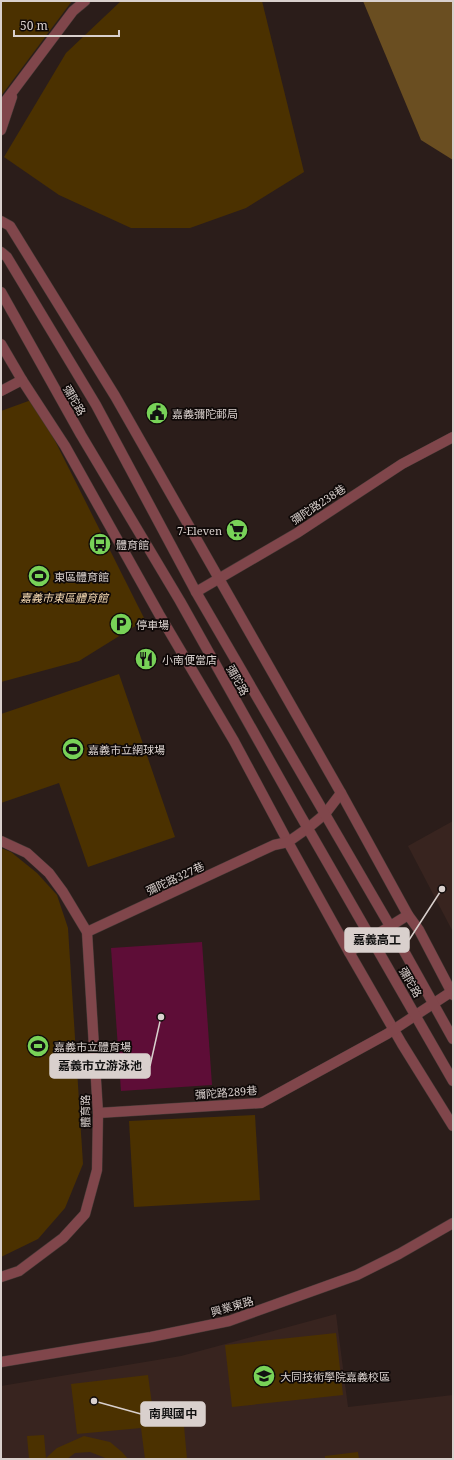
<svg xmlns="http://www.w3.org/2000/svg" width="454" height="1460" viewBox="0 0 454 1460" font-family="'Noto Serif','Noto Sans TC',serif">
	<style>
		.built { fill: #38241f }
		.green { fill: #4b3100 }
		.forest { fill: #6a4e21 }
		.water { fill: #5e0d37 }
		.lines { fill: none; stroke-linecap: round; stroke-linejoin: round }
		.minor-casing { stroke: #473a37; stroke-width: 11 }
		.tertiary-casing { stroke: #473a37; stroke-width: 11 }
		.minor { stroke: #80464b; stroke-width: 10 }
		.tertiary { stroke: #80464b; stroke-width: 10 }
		.labels { text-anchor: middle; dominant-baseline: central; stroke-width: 3.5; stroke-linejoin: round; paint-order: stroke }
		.street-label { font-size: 11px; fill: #d9d0cd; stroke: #0f0908 }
		.poi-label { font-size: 11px; fill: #d9d0cd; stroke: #0f0908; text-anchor: start }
		.park-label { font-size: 11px; font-style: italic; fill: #f6dab3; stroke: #0f0908 }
		.leader { fill: none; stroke: #d9d0cd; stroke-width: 1.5 }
		.callout-dot { fill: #d9d0cd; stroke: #0f0908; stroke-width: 1.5 }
		.callout { fill: #d9d0cd; stroke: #d9d0cd; stroke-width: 1.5 }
		.callout-label { font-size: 12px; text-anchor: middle; font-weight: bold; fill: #111 }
	</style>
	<rect width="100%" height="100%" fill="#2b1d1a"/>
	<!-- built -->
	<g class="built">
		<path d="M 453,821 L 453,932 L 408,846 Z"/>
		<path d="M 336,1314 L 348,1407 L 453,1395 L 453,1459 L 1,1459 L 1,1386 L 181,1356 Z"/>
	</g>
	<!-- green -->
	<g class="green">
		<path d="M 1,1 L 72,1 L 1,96 Z"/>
		<path d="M 121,1 L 262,1 L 304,172 L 246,208 L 190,228 L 131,228 L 59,195 L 4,157 L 66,53 Z"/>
		<path d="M 34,399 L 145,620 L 79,661 L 1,682 L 1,411 Z"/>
		<path d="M 119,674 L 175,837 L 88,867 L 59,783 L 1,803 L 1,714 Z"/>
		<path d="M 1,848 L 11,852 L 37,873 L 57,895 L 68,928 L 83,1164 L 65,1208 L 38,1239 L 1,1257 Z"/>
		<path d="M 255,1115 L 260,1200 L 134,1207 L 129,1121 Z"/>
		<path d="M 336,1333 L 343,1395 L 232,1407 L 225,1345 Z"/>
		<path d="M 148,1375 L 154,1419 L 183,1415 L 187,1459 L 145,1459 L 141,1428 L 77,1434 L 71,1384 Z"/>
		<path d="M 44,1435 L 46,1458 L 57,1448 L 84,1436 L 110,1442 L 122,1452 L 128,1459 L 107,1459 L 103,1457 L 90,1452 L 75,1453 L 67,1459 L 29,1459 L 27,1436 Z"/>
		<path d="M 358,1452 L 359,1459 L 325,1459 L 325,1456 Z"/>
	</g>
	<!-- forest -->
	<path class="forest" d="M 363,1 L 453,1 L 453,160 L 421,140 Z"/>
	<!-- water -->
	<path class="water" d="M 202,942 L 212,1085 L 121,1091 L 111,948 Z"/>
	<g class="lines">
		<!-- minor casing -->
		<g class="minor-casing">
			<g id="minor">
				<path d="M 1,107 L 73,11 L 85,1"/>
				<path d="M 1,130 L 12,97"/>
				<path d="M 1,221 L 10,226 L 115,396 L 341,793 L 408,915 L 419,930 L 453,995"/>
				<path d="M 1,344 L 22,380 L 65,446 L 159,614 L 234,741 L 288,842 L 349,952 L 402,1044 L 453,1126"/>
				<path d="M 1,391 L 22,380"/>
				<path d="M 196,592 L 297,533 L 402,464 L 453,437"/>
				<path d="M 1,841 L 27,853 L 49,873 L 63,892 L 87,932 L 98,1113 L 97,1170 L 85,1214 L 63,1238 L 19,1271 L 1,1277"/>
				<path d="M 87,932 L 274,845 L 288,842 L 308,828 L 325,814 L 341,793"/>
				<path d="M 349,952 L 408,915"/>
				<path d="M 98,1113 L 261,1103 L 387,1034 L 451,992"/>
			</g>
		</g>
		<!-- tertiary casing -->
		<g class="tertiary-casing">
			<g id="tertiary">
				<path d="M 1,252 L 7,257 L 96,405 L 196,592 L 390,926 L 453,1039"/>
				<path d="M 1,292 L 81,435 L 180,601 L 299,813 L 453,1081"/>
				<path d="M 1,1362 L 151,1337 L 229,1321 L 357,1275 L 399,1254 L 453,1223"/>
			</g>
		</g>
		<!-- minor -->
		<use href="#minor" class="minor"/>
		<!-- tertiary -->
		<use href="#tertiary" class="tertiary"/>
	</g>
	<!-- icons -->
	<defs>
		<g id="civic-disc" transform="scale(1.15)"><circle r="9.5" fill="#78d258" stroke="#0f0908"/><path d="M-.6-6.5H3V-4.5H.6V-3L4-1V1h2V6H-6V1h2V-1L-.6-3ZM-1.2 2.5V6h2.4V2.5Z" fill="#111"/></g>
		<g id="supermarket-disc" transform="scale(1.15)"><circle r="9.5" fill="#78d258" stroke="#0f0908"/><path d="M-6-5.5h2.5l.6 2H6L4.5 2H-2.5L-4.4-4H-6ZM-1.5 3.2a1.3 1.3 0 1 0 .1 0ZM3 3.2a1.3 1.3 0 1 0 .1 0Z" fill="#111"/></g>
		<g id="bus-disc" transform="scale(1.15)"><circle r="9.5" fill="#78d258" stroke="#0f0908"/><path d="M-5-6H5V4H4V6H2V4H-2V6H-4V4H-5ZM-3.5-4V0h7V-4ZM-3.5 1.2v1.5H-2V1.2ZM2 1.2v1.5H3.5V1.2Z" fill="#111"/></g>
		<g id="stadium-disc" transform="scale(1.15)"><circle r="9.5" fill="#78d258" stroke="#0f0908"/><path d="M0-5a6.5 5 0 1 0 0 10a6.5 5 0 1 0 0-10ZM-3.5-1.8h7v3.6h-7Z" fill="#111"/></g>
		<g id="parking-disc" transform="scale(1.15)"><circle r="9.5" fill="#78d258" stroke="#0f0908"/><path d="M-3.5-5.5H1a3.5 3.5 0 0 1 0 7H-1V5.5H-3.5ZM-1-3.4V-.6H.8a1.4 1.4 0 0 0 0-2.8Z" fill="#111"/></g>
		<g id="restaurant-disc" transform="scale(1.15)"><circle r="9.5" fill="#78d258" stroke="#0f0908"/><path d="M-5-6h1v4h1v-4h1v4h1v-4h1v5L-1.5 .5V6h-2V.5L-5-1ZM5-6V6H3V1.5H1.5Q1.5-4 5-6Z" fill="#111"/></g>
		<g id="university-disc" transform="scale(1.15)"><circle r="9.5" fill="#78d258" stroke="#0f0908"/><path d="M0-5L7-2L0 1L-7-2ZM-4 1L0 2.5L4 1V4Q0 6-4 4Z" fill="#111"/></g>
	</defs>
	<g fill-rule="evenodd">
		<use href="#civic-disc" x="157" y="413"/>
		<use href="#supermarket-disc" x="237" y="530"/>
		<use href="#bus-disc" x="100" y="544"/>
		<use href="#stadium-disc" x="39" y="576"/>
		<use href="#parking-disc" x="121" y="624"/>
		<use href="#restaurant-disc" x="146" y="659"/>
		<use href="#stadium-disc" x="73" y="749"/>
		<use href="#stadium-disc" x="38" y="1046"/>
		<use href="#university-disc" x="264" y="1376"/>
	</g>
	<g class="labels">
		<!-- street labels -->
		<g class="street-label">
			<text transform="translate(75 400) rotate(60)">彌陀路</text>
			<text transform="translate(318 504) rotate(-33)">彌陀路238巷</text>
			<text transform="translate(238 680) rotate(61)">彌陀路</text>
			<text transform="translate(175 878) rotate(-25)">彌陀路327巷</text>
			<text transform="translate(411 982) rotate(60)">彌陀路</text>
			<text transform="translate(226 1092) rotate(-4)">彌陀路289巷</text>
			<text transform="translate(85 1111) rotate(-91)">體育路</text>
			<text transform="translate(232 1306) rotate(-16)">興業東路</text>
		</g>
		<!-- poi labels -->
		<g class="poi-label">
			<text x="172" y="413">嘉義彌陀郵局</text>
			<text x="222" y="530" text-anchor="end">7-Eleven</text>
			<text x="116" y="544">體育館</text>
			<text x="54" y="576">東區體育館</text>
			<text x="136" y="624">停車場</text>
			<text x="162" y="659">小南便當店</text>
			<text x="88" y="749">嘉義市立網球場</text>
			<text x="54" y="1046">嘉義市立體育場</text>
			<text x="280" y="1376">大同技術學院嘉義校區</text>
		</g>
		<!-- park labels -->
		<g class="park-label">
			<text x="64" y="597">嘉義市東區體育館</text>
		</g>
	</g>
	<!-- callouts -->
	<path class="leader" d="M442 889L409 940M161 1017L150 1066M94 1401L141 1414"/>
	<g class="callout-dot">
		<circle cx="442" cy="889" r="4"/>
		<circle cx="161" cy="1017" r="4"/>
		<circle cx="94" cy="1401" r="4"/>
	</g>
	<g class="callout">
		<rect x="345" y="928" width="64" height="24" rx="4"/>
		<rect x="50" y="1054" width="100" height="24" rx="4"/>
		<rect x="141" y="1402" width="64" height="24" rx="4"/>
	</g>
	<g class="callout-label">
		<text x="377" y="944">嘉義高工</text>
		<text x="100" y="1070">嘉義市立游泳池</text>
		<text x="173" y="1418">南興國中</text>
	</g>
	<!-- border -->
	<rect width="454" height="1460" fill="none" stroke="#d9d0cd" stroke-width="4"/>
	<!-- scale -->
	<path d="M14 30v6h105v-6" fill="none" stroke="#d9d0cd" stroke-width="2"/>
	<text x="20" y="30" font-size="12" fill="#d9d0cd" stroke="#0f0908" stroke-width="3" paint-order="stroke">50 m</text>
</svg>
